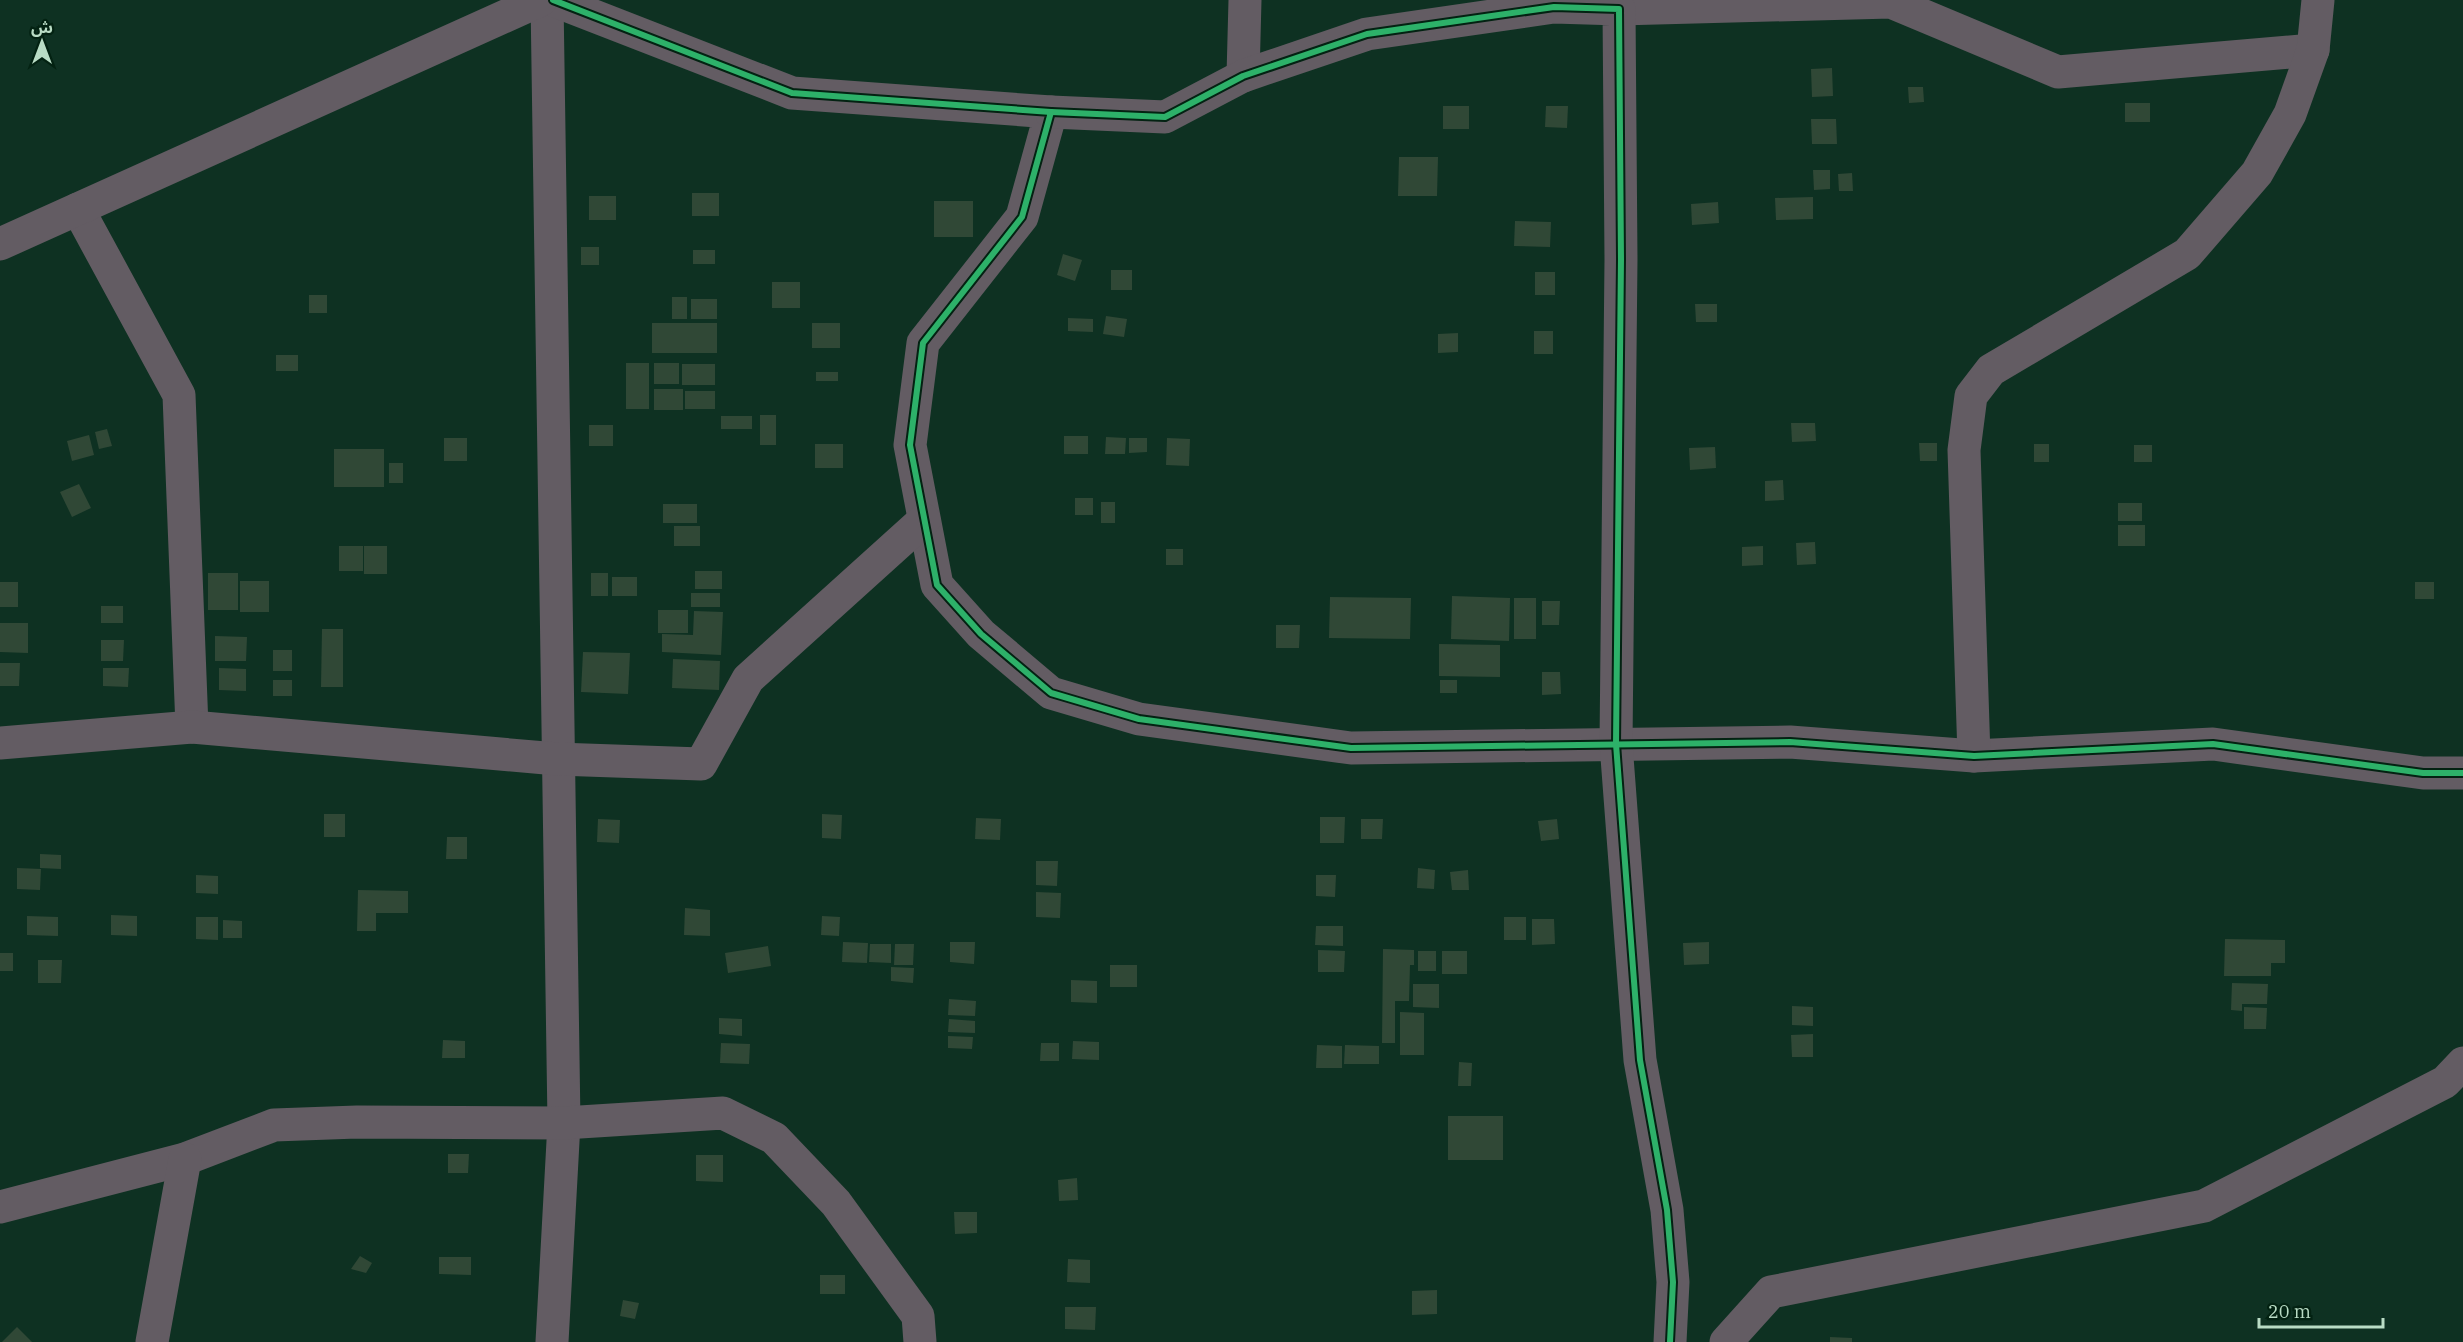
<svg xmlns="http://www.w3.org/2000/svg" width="2463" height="1342" viewBox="0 0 2463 1342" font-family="'IBM Plex Serif','Noto Sans Arabic',serif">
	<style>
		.building { fill: #304836 }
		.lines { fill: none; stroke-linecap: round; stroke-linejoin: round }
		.minor { stroke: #635c63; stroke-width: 33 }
		.cycleway-casing { stroke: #032212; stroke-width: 10 }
		.cycleway { stroke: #2db169; stroke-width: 6 }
	</style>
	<rect width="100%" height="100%" fill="#0e3122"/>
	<!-- building -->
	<g class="building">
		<path d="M 1832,68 L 1833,96 L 1812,97 L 1811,69 Z"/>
		<path d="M 1908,87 L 1923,87 L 1924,102 L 1909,103 Z"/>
		<rect x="2125" y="103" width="25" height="19"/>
		<rect x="1443" y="106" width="26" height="23"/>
		<path d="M 1546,106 L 1568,106 L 1567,128 L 1545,127 Z"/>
		<path d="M 1811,119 L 1836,119 L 1837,144 L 1812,144 Z"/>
		<path d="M 1399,157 L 1438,157 L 1437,196 L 1398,196 Z"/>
		<path d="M 1813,170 L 1830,170 L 1830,189 L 1814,190 Z"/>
		<path d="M 1852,173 L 1853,191 L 1839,191 L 1838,174 Z"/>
		<rect x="692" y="193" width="27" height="23"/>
		<rect x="589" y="196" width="27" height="24"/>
		<path d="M 1813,197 L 1813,219 L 1776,220 L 1775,198 Z"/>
		<rect x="934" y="201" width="39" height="36"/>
		<path d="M 1718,202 L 1719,223 L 1692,225 L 1691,204 Z"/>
		<path d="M 1515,221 L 1551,222 L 1550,247 L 1514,246 Z"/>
		<rect x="581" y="247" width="18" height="18"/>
		<rect x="693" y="250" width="22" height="14"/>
		<path d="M 1063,254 L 1082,260 L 1075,281 L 1057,275 Z"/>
		<rect x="1111" y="270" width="21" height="20"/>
		<rect x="1535" y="272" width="20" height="23"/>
		<rect x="772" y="282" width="28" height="26"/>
		<rect x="309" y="295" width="18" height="18"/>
		<rect x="672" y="297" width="15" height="22"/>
		<rect x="691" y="299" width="26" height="20"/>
		<path d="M 1695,304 L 1717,304 L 1717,322 L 1696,322 Z"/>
		<path d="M 1106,316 L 1127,319 L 1124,337 L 1103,334 Z"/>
		<path d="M 1068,318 L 1093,319 L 1093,332 L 1068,331 Z"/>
		<rect x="652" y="323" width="65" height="30"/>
		<rect x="812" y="323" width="28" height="25"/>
		<rect x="1534" y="331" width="19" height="23"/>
		<path d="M 1458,333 L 1458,352 L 1438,353 L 1438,334 Z"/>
		<rect x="276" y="355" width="22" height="16"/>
		<rect x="626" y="363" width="23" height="46"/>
		<rect x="654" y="363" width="25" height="21"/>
		<rect x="682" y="364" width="33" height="21"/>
		<rect x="816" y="372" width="22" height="9"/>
		<rect x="654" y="389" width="29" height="21"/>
		<rect x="685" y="391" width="30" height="18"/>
		<rect x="760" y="415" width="16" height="30"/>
		<rect x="721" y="416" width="31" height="13"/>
		<path d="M 1791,423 L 1815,423 L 1816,441 L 1792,442 Z"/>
		<rect x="589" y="425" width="24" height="21"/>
		<path d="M 107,429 L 112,446 L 99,449 L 95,432 Z"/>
		<path d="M 89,435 L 94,455 L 72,461 L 67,441 Z"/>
		<rect x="1064" y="436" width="24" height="18"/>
		<path d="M 1106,437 L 1126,438 L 1125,454 L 1105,454 Z"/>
		<rect x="444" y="438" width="23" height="23"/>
		<path d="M 1129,438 L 1147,438 L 1147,452 L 1129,453 Z"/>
		<path d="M 1167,438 L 1190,439 L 1189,466 L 1166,465 Z"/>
		<path d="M 1919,443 L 1937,443 L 1937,461 L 1920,461 Z"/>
		<rect x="815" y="444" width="28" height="24"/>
		<rect x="2034" y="444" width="15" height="18"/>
		<rect x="2134" y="445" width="18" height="17"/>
		<path d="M 1715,447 L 1716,468 L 1690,470 L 1689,448 Z"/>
		<rect x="334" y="449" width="50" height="38"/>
		<rect x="389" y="463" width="14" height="20"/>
		<path d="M 1783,480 L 1784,500 L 1765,501 L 1765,481 Z"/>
		<path d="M 79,484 L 91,508 L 72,517 L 60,492 Z"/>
		<rect x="1075" y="498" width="18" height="17"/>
		<rect x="1101" y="502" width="14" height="21"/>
		<rect x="2118" y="503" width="24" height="18"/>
		<rect x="663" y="504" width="34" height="19"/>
		<rect x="2118" y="525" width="27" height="21"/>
		<rect x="674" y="526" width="26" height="20"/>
		<path d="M 1815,542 L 1816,564 L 1797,565 L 1796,543 Z"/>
		<rect x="339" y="546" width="24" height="25"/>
		<rect x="364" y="546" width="23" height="28"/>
		<path d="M 1763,546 L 1763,565 L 1742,566 L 1742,547 Z"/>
		<rect x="1166" y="549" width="17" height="16"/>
		<rect x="695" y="571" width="27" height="18"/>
		<rect x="208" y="573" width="30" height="37"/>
		<rect x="591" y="573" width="17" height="23"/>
		<rect x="612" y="577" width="25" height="19"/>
		<rect x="240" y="581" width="29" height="31"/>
		<rect x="0" y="582" width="18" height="25"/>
		<rect x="2415" y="582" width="19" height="17"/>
		<rect x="691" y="593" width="29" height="14"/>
		<path d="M 1452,596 L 1510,598 L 1509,641 L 1451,639 Z"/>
		<path d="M 1330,597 L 1411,598 L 1410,639 L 1329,638 Z"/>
		<rect x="1514" y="598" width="22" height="41"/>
		<path d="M 1542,601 L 1560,601 L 1559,625 L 1542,625 Z"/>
		<rect x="101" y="606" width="22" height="17"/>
		<rect x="658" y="610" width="30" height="23"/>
		<path d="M 694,611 L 723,612 L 721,655 L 662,652 L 662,634 L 693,635 Z"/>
		<path d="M 0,623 L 28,623 L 28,653 L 0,652 Z"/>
		<path d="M 1276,625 L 1300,625 L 1299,648 L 1276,648 Z"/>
		<path d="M 322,629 L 343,629 L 343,687 L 321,687 Z"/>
		<path d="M 215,636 L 247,637 L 246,661 L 215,661 Z"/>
		<path d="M 101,640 L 124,640 L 123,661 L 101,661 Z"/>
		<path d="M 1439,644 L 1500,645 L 1500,677 L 1439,676 Z"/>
		<rect x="273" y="650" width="19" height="21"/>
		<path d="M 583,652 L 630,653 L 628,694 L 581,692 Z"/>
		<path d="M 673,659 L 720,661 L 719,690 L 672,688 Z"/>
		<path d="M 0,663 L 20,663 L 19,686 L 0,686 Z"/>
		<path d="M 103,668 L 129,668 L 128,687 L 103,686 Z"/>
		<path d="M 219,668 L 246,669 L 246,691 L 219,690 Z"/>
		<path d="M 1542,672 L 1560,672 L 1561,694 L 1542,695 Z"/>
		<rect x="273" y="680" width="19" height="16"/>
		<rect x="1440" y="680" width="17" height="13"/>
		<rect x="324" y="814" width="21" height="23"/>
		<path d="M 822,814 L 842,815 L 841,839 L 822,838 Z"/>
		<path d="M 1320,817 L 1345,817 L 1344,843 L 1320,843 Z"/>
		<path d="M 976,818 L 1001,819 L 1000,840 L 975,839 Z"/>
		<path d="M 598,819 L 620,820 L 619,843 L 597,842 Z"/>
		<path d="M 1361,819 L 1383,819 L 1382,839 L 1361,839 Z"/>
		<path d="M 1557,819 L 1559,839 L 1541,841 L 1538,821 Z"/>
		<path d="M 447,837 L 467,837 L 467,859 L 446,859 Z"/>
		<path d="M 40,854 L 61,855 L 61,869 L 40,868 Z"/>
		<path d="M 1036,861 L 1058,861 L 1057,886 L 1036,885 Z"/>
		<path d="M 17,868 L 41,869 L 40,890 L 17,889 Z"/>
		<path d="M 1418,868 L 1435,870 L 1434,889 L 1417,888 Z"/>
		<path d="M 1468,870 L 1469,890 L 1452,890 L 1450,872 Z"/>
		<path d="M 196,875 L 218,876 L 218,894 L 196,893 Z"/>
		<path d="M 1316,875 L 1336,875 L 1335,897 L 1316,896 Z"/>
		<path d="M 358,890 L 408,891 L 408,913 L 376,913 L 376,931 L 357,931 Z"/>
		<path d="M 1036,892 L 1061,893 L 1060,918 L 1036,917 Z"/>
		<path d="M 685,908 L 710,910 L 710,936 L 684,935 Z"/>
		<path d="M 111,915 L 137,916 L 137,936 L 111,935 Z"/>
		<path d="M 27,916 L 58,917 L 58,936 L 27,935 Z"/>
		<path d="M 822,916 L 840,917 L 839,936 L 821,935 Z"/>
		<path d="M 196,917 L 218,917 L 218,940 L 196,939 Z"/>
		<rect x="1504" y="917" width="22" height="23"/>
		<path d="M 1532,919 L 1554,919 L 1555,944 L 1532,945 Z"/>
		<path d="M 223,920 L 242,921 L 242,938 L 223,938 Z"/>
		<path d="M 1316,926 L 1343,926 L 1343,946 L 1315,945 Z"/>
		<path d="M 2225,939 L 2285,940 L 2285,963 L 2271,963 L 2271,976 L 2224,976 Z"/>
		<path d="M 843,942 L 868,943 L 867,963 L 842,962 Z"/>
		<path d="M 950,942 L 975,942 L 974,964 L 950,962 Z"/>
		<path d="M 1709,942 L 1709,964 L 1684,965 L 1683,943 Z"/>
		<path d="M 870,944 L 891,944 L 891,963 L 869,962 Z"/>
		<path d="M 895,944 L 914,944 L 913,965 L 894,965 Z"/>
		<path d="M 768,946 L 771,966 L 728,973 L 725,953 Z"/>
		<path d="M 1383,949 L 1414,950 L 1414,965 L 1410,965 L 1409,1001 L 1395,1001 L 1395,1043 L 1382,1043 Z"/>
		<path d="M 1318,950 L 1345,951 L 1344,972 L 1318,972 Z"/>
		<rect x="1418" y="951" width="18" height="20"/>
		<rect x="1442" y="951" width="25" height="23"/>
		<rect x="0" y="953" width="13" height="18"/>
		<path d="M 38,960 L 62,960 L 61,983 L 38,983 Z"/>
		<rect x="1110" y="965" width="27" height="22"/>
		<path d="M 891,967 L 914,968 L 913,983 L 891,981 Z"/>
		<path d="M 1071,980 L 1097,981 L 1097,1003 L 1071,1002 Z"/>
		<path d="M 2232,983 L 2268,984 L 2267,1004 L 2242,1004 L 2242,1011 L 2231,1010 Z"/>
		<path d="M 1413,984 L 1439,984 L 1439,1008 L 1413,1007 Z"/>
		<path d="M 949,999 L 976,1001 L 975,1016 L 948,1015 Z"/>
		<path d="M 1792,1006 L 1813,1007 L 1813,1026 L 1792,1025 Z"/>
		<path d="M 2244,1007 L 2267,1008 L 2266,1029 L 2244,1029 Z"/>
		<path d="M 1400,1012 L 1424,1013 L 1424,1055 L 1400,1055 Z"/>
		<path d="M 719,1018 L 742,1019 L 742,1036 L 719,1034 Z"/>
		<path d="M 949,1019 L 975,1021 L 975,1033 L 948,1032 Z"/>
		<path d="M 1813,1034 L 1813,1057 L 1792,1057 L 1791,1035 Z"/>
		<path d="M 948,1036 L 973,1037 L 972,1049 L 948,1048 Z"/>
		<path d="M 443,1040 L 465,1041 L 465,1058 L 442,1058 Z"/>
		<path d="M 1073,1041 L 1099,1042 L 1099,1060 L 1072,1059 Z"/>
		<path d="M 721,1043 L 750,1044 L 749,1064 L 720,1063 Z"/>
		<path d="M 1041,1043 L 1059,1043 L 1059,1061 L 1040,1061 Z"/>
		<path d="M 1317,1045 L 1342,1046 L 1342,1068 L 1316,1068 Z"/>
		<path d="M 1345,1045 L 1379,1046 L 1379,1064 L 1344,1064 Z"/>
		<path d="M 1459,1062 L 1472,1063 L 1471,1086 L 1458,1086 Z"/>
		<rect x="1448" y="1116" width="55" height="44"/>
		<path d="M 448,1154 L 469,1154 L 468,1173 L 448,1173 Z"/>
		<path d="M 696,1155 L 723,1155 L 723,1182 L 696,1181 Z"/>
		<path d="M 1077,1178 L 1078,1200 L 1059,1201 L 1058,1180 Z"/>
		<path d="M 954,1212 L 977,1212 L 977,1233 L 955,1234 Z"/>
		<path d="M 360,1256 L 372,1263 L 366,1273 L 351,1269 Z"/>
		<path d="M 439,1257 L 471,1257 L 471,1275 L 439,1274 Z"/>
		<path d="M 1068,1259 L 1090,1260 L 1090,1283 L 1067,1282 Z"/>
		<rect x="820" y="1275" width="25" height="19"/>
		<path d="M 1437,1290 L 1437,1314 L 1412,1315 L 1412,1291 Z"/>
		<path d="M 623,1300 L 639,1303 L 635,1319 L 620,1316 Z"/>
		<path d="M 1065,1307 L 1096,1307 L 1095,1330 L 1065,1329 Z"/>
		<path d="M 17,1327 L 32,1342 L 2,1342 Z"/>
		<path d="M 1830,1337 L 1852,1338 L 1852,1342 L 1830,1342 Z"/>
	</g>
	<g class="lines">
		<!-- minor -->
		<g class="minor">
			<path d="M 547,0 L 564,1123 L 552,1342"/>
			<path d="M 553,0 L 792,93 L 1051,112 L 1022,217 L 923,343 L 910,445 L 937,585 L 981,634 L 1051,693 L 1139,719 L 1351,748 L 1790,742 L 1974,756 L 2213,744 L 2423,773 L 2463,773"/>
			<path d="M 1620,0 L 1619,9 L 1891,2 L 2058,72 L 2313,50"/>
			<path d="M 1243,76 L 1245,0"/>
			<path d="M 1051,112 L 1165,117 L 1243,76 L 1367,34 L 1554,7 L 1619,9 L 1621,259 L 1616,744 L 1640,1060 L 1667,1210 L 1673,1282 L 1670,1342"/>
			<path d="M 78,209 L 179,395 L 192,727"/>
			<path d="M 0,244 L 541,0"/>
			<path d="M 0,743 L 192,727 L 557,759 L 701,764 L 748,679 L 924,520"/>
			<path d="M 1974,756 L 1964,450 L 1971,396 L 1991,370 L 2187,254 L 2257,173 L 2290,114 L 2313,50 L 2318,0"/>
			<path d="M 0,1207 L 185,1159 L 274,1125 L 357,1122 L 564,1123 L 723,1113 L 774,1138 L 836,1203 L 918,1316 L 920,1342"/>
			<path d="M 152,1342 L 185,1159"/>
			<path d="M 1726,1342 L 1771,1292 L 2204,1206 L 2445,1082 L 2463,1063"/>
		</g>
		<!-- cycleway casing -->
		<g class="cycleway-casing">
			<g id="cycleway">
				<path d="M 553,0 L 792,93 L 1051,112 L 1022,217 L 923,343 L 910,445 L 937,585 L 981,634 L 1051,693 L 1139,719 L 1351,748 L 1790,742 L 1974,756 L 2213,744 L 2423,773 L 2463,773"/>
				<path d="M 1051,112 L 1165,117 L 1243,76 L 1367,34 L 1554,7 L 1619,9 L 1621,259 L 1616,744 L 1640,1060 L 1667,1210 L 1673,1282 L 1670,1342"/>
			</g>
		</g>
		<!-- cycleway -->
		<use href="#cycleway" class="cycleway"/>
	</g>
	<!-- north arrow -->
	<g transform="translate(42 42)" stroke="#032212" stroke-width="4.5" paint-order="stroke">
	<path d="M0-4.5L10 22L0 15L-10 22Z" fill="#b9dcc5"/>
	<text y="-9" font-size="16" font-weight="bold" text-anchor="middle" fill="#b9dcc5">ش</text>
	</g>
	<!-- scale -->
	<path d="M2259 1318v9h124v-9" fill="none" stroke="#b9dcc5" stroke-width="3"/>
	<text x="2268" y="1318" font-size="18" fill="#b9dcc5" stroke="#032212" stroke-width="4.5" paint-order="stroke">20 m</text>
</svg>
